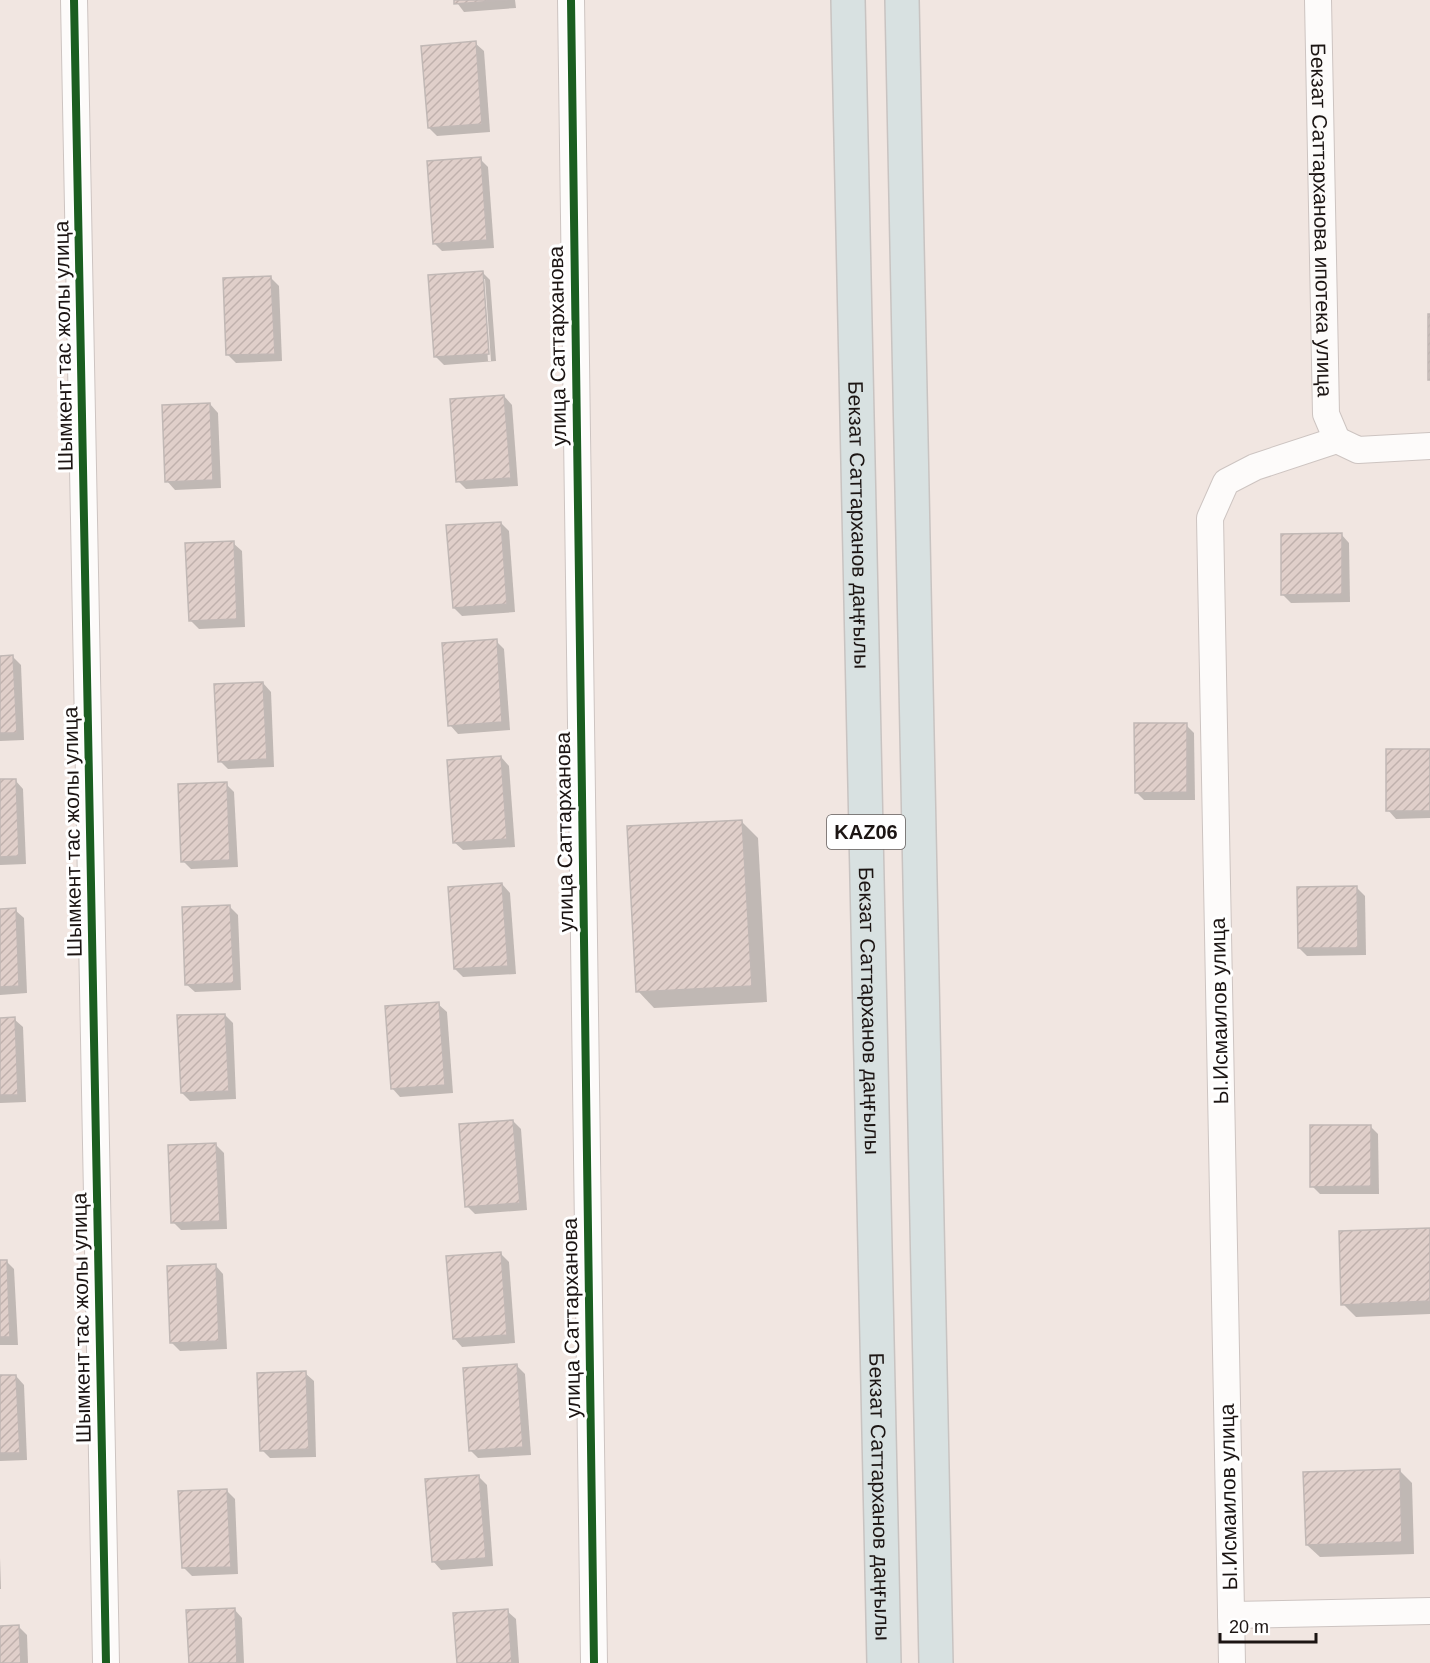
<svg xmlns="http://www.w3.org/2000/svg" width="1430" height="1663" viewBox="0 0 1430 1663" font-family="Arial,sans-serif">
	<style>
		.shadow { fill: #0003; fill-rule: evenodd }
		.building { fill: url(#building-hatch); stroke: #c1b8b5; stroke-width: 1.5 }
		.lines { fill: none; stroke-linecap: round; stroke-linejoin: round }
		.minor-casing { stroke: #cdc4c1; stroke-width: 28 }
		.primary-casing { stroke: #c8c3c1; stroke-width: 36 }
		.minor { stroke: #fdfbfa; stroke-width: 26 }
		.primary { stroke: #d8e1e1; stroke-width: 33 }
		.cycleway-casing { stroke: #fff; stroke-width: 11 }
		.cycleway { stroke: #1b5e20; stroke-width: 8 }
		.labels { text-anchor: middle; dominant-baseline: central; stroke-width: 6; stroke-linejoin: round; paint-order: stroke }
		.shield { fill: #fff; stroke: #605b5a; stroke-width: 1.5 }
		.shield-label { font-size: 20px; font-weight: bold; fill: #1c1513 }
		.street-label { font-size: 21px; fill: #1c1513; stroke: #fff }
	</style>
	<defs>
		<pattern id="building-hatch" width="6" height="6" patternUnits="userSpaceOnUse" patternTransform="scale(1.5)"><rect width="6" height="6" fill="#e0cfca"/><path d="M-1 1l2-2M0 6l6-6M5 7l2-2" fill="none" stroke="#c0b1ad"/></pattern>
	</defs>
	<rect width="100%" height="100%" fill="#f1e6e1"/>
	<!-- shadow -->
	<g class="shadow">
		<path d="M 455,0 L 515,0 L 516,8 L 464,12 Z"/>
		<path d="M 475,43 L 484,51 L 490,132 L 437,136 L 429,128 Z"/>
		<path d="M 480,159 L 488,167 L 494,248 L 442,251 L 434,243 Z"/>
		<path d="M 482,272 L 490,280 L 496,361 L 444,365 L 436,357 ZM 482,279 L 485,279 L 491,361 L 488,361 Z"/>
		<path d="M 271,278 L 279,286 L 282,361 L 236,363 L 228,355 Z"/>
		<path d="M 504,396 L 512,405 L 518,486 L 466,489 L 458,481 Z"/>
		<path d="M 210,404 L 218,413 L 221,488 L 175,490 L 167,481 Z"/>
		<path d="M 501,523 L 509,531 L 515,612 L 462,616 L 454,608 Z"/>
		<path d="M 1341,534 L 1349,543 L 1350,602 L 1291,603 L 1283,595 Z"/>
		<path d="M 233,543 L 242,551 L 245,627 L 199,629 L 190,620 Z"/>
		<path d="M 496,641 L 504,649 L 510,730 L 458,734 L 450,725 Z"/>
		<path d="M 0,657 L 13,657 L 21,665 L 24,740 L 0,741 Z"/>
		<path d="M 263,683 L 271,692 L 274,767 L 228,769 L 220,761 Z"/>
		<path d="M 1186,725 L 1194,733 L 1195,800 L 1144,800 L 1136,792 Z"/>
		<path d="M 1430,750 L 1430,818 L 1396,819 L 1388,810 Z"/>
		<path d="M 501,757 L 509,766 L 515,847 L 463,850 L 454,842 Z"/>
		<path d="M 15,780 L 23,789 L 26,864 L 0,865 L 0,781 Z"/>
		<path d="M 226,784 L 234,792 L 238,867 L 191,869 L 183,861 Z"/>
		<path d="M 742,822 L 758,838 L 767,1002 L 654,1008 L 638,991 Z"/>
		<path d="M 502,884 L 510,893 L 516,974 L 463,977 L 455,969 Z"/>
		<path d="M 1357,888 L 1365,896 L 1366,955 L 1307,956 L 1299,948 Z"/>
		<path d="M 230,907 L 238,915 L 241,990 L 195,992 L 186,984 Z"/>
		<path d="M 0,910 L 15,910 L 24,918 L 27,993 L 0,995 Z"/>
		<path d="M 438,1004 L 447,1012 L 453,1093 L 400,1097 L 392,1088 Z"/>
		<path d="M 225,1015 L 233,1023 L 236,1099 L 190,1101 L 182,1093 Z"/>
		<path d="M 0,1019 L 14,1019 L 23,1027 L 26,1102 L 0,1103 Z"/>
		<path d="M 513,1121 L 521,1129 L 527,1210 L 475,1214 L 467,1206 Z"/>
		<path d="M 1370,1126 L 1378,1134 L 1379,1194 L 1320,1194 L 1312,1186 Z"/>
		<path d="M 216,1145 L 224,1153 L 227,1229 L 181,1230 L 173,1222 Z"/>
		<path d="M 1430,1230 L 1430,1314 L 1356,1317 L 1343,1304 Z"/>
		<path d="M 501,1254 L 509,1262 L 515,1343 L 462,1347 L 454,1338 Z"/>
		<path d="M 0,1261 L 6,1261 L 14,1269 L 18,1345 L 0,1345 Z"/>
		<path d="M 215,1265 L 223,1274 L 227,1349 L 180,1351 L 172,1343 Z"/>
		<path d="M 517,1366 L 525,1374 L 531,1455 L 478,1458 L 470,1450 Z"/>
		<path d="M 305,1373 L 314,1381 L 316,1457 L 270,1458 L 262,1450 Z"/>
		<path d="M 16,1376 L 24,1385 L 27,1460 L 0,1461 L 0,1377 Z"/>
		<path d="M 1399,1470 L 1412,1483 L 1414,1554 L 1320,1557 L 1307,1545 Z"/>
		<path d="M 479,1477 L 487,1485 L 493,1566 L 441,1570 L 433,1561 Z"/>
		<path d="M 226,1490 L 235,1499 L 238,1574 L 192,1576 L 184,1568 Z"/>
		<path d="M 0,1558 L 1,1589 L 0,1589 Z"/>
		<path d="M 234,1609 L 242,1618 L 244,1663 L 190,1663 Z"/>
		<path d="M 507,1611 L 516,1619 L 519,1663 L 459,1663 Z"/>
		<path d="M 19,1627 L 27,1635 L 28,1663 L 0,1663 L 0,1628 Z"/>
	</g>
	<!-- building -->
	<g class="building">
		<path d="M 454,0 L 508,0 L 454,4 Z"/>
		<path d="M 476,41 L 482,124 L 428,128 L 421,46 Z"/>
		<path d="M 481,157 L 487,240 L 433,244 L 427,161 Z"/>
		<path d="M 483,271 L 489,354 L 434,357 L 428,275 Z"/>
		<path d="M 271,276 L 275,354 L 226,355 L 223,278 Z"/>
		<rect x="1428" y="314" width="2" height="66"/>
		<path d="M 504,395 L 511,478 L 456,482 L 450,399 Z"/>
		<path d="M 210,403 L 213,480 L 165,482 L 162,405 Z"/>
		<path d="M 501,522 L 507,604 L 453,608 L 446,525 Z"/>
		<path d="M 1342,533 L 1342,594 L 1281,595 L 1281,534 Z"/>
		<path d="M 234,541 L 237,619 L 189,621 L 185,543 Z"/>
		<path d="M 497,639 L 502,722 L 448,726 L 442,643 Z"/>
		<path d="M 13,655 L 17,733 L 0,733 L 0,656 Z"/>
		<path d="M 263,682 L 267,759 L 218,762 L 214,684 Z"/>
		<path d="M 1134,723 L 1187,723 L 1187,792 L 1135,793 Z"/>
		<rect x="1386" y="749" width="44" height="62"/>
		<path d="M 501,756 L 507,839 L 453,843 L 447,760 Z"/>
		<path d="M 0,779 L 16,779 L 19,856 L 0,857 Z"/>
		<path d="M 227,782 L 230,860 L 181,862 L 178,784 Z"/>
		<path d="M 742,820 L 752,986 L 636,992 L 627,826 Z"/>
		<path d="M 502,883 L 508,966 L 454,969 L 448,887 Z"/>
		<path d="M 1357,886 L 1358,948 L 1298,948 L 1297,887 Z"/>
		<path d="M 230,905 L 234,983 L 185,985 L 182,907 Z"/>
		<path d="M 16,908 L 19,986 L 0,987 L 0,909 Z"/>
		<path d="M 439,1002 L 445,1085 L 391,1089 L 385,1006 Z"/>
		<path d="M 225,1014 L 229,1091 L 181,1093 L 177,1015 Z"/>
		<path d="M 15,1017 L 18,1095 L 0,1095 L 0,1018 Z"/>
		<path d="M 513,1120 L 520,1203 L 465,1207 L 459,1124 Z"/>
		<path d="M 1310,1125 L 1371,1125 L 1371,1186 L 1310,1187 Z"/>
		<path d="M 216,1143 L 220,1221 L 171,1223 L 168,1145 Z"/>
		<path d="M 1430,1228 L 1430,1301 L 1341,1305 L 1339,1231 Z"/>
		<path d="M 501,1252 L 507,1335 L 453,1339 L 446,1256 Z"/>
		<path d="M 0,1260 L 7,1260 L 10,1337 L 0,1337 Z"/>
		<path d="M 216,1264 L 219,1341 L 170,1343 L 167,1266 Z"/>
		<path d="M 517,1364 L 523,1447 L 469,1451 L 463,1368 Z"/>
		<path d="M 306,1371 L 309,1449 L 260,1451 L 257,1373 Z"/>
		<path d="M 0,1375 L 16,1375 L 20,1453 L 0,1453 Z"/>
		<path d="M 1400,1469 L 1402,1542 L 1306,1545 L 1303,1472 Z"/>
		<path d="M 479,1475 L 486,1558 L 432,1562 L 425,1479 Z"/>
		<path d="M 227,1489 L 231,1567 L 182,1568 L 178,1491 Z"/>
		<path d="M 235,1608 L 237,1663 L 189,1663 L 186,1610 Z"/>
		<path d="M 508,1609 L 512,1663 L 457,1663 L 453,1613 Z"/>
		<path d="M 19,1625 L 21,1663 L 0,1663 L 0,1626 Z"/>
	</g>
	<g class="lines">
		<!-- minor casing -->
		<g class="minor-casing">
			<g id="minor">
				<path d="M 74,0 L 106,1663"/>
				<path d="M 571,0 L 594,1663"/>
				<path id="s1" d="M 1318,0 L 1326,414 L 1337,440"/>
				<path d="M 1337,440 L 1358,450 L 1430,446"/>
				<path d="M 1231,1615 L 1430,1611"/>
				<path d="M 1232,1663 L 1210,518 L 1226,482 L 1255,467 L 1337,440"/>
			</g>
		</g>
		<!-- primary casing -->
		<g class="primary-casing">
			<g id="primary">
				<path id="s2" d="M 848,0 L 884,1663"/>
				<path d="M 902,0 L 936,1663"/>
			</g>
		</g>
		<!-- minor -->
		<use href="#minor" class="minor"/>
		<!-- primary -->
		<use href="#primary" class="primary"/>
		<!-- cycleway casing -->
		<g class="cycleway-casing">
			<g id="cycleway">
				<path d="M 74,0 L 106,1663"/>
				<path d="M 571,0 L 594,1663"/>
			</g>
		</g>
		<!-- cycleway -->
		<use href="#cycleway" class="cycleway"/>
	</g>
	<g class="labels">
		<!-- shield labels -->
		<rect class="shield" x="827" y="815" width="78" height="34" rx="4.5"/>
		<g class="shield-label">
			<text x="866" y="832">KАZ06</text>
		</g>
		<!-- street labels -->
		<g class="street-label">
			<text stroke="none"><textPath href="#s1" startOffset="220">Бекзат Саттарханова ипотека улица</textPath></text>
			<text transform="translate(63 346) rotate(-91)">Шымкент тас жолы улица</text>
			<text transform="translate(557 346) rotate(-91)">улица Саттарханова</text>
			<text stroke="none"><textPath href="#s2" startOffset="525">Бекзат Саттарханов даңғылы</textPath></text>
			<text transform="translate(72 832) rotate(-91)">Шымкент тас жолы улица</text>
			<text transform="translate(564 832) rotate(-91)">улица Саттарханова</text>
			<text stroke="none"><textPath href="#s2" startOffset="1011">Бекзат Саттарханов даңғылы</textPath></text>
			<text transform="translate(1219 1011) rotate(-91)">Ы.Исмаилов улица</text>
			<text transform="translate(81 1318) rotate(-91)">Шымкент тас жолы улица</text>
			<text transform="translate(571 1318) rotate(-91)">улица Саттарханова</text>
			<text stroke="none"><textPath href="#s2" startOffset="1497">Бекзат Саттарханов даңғылы</textPath></text>
			<text transform="translate(1228 1497) rotate(-91)">Ы.Исмаилов улица</text>
		</g>
	</g>
	<!-- scale -->
	<path d="M1220 1633v9h96v-9" fill="none" stroke="#1c1513" stroke-width="3"/>
	<text x="1229" y="1633" font-size="18" fill="#1c1513" stroke="#ffffff" stroke-width="4.5" paint-order="stroke">20 m</text>
</svg>
